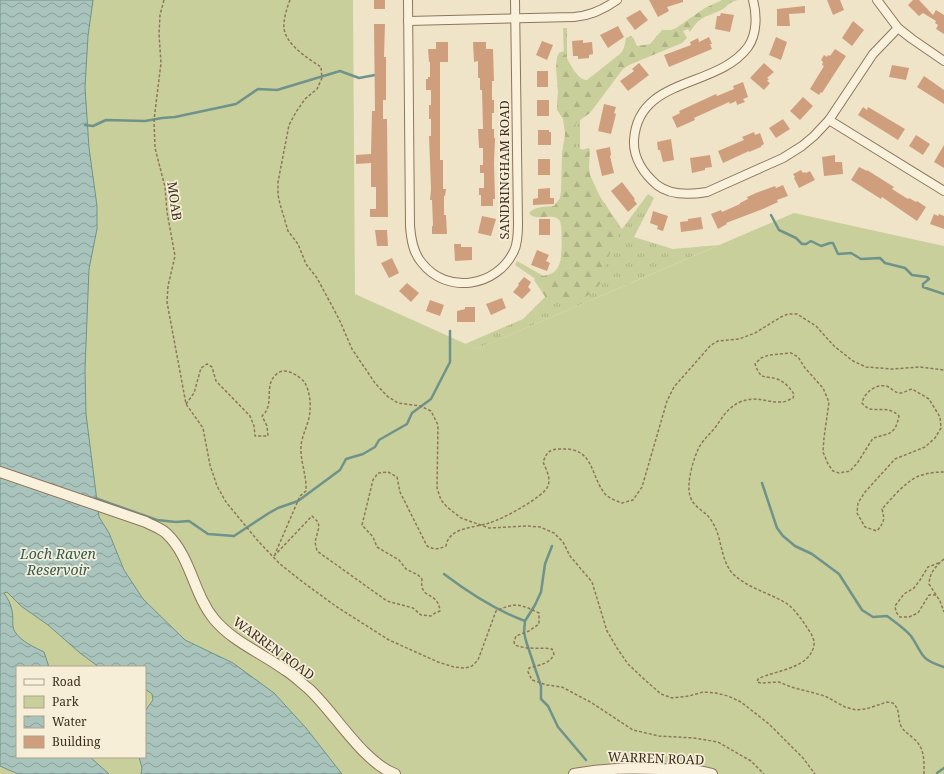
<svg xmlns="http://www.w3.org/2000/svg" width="944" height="774" viewBox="0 0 944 774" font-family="'Noto Serif',serif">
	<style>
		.grass { fill: url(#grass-tufts) }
		.forest { fill: url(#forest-firs) }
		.park { fill: #c9cf9b; fill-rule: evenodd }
		.water { fill: url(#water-waves); stroke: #6f938a }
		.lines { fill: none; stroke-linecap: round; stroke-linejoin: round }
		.stream { stroke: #6f938a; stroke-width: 2.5 }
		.building { fill: #cf9f7d }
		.minor-casing { stroke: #8d765c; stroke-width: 10 }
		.tertiary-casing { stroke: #8d765c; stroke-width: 12 }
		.path { stroke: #8d765c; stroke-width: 1.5; stroke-dasharray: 3 2; stroke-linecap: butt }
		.minor { stroke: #faf1dc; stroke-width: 8 }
		.tertiary { stroke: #faf1dc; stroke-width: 10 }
		.labels { text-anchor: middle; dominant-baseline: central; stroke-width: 3.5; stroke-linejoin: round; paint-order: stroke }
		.street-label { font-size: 13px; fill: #3d2e20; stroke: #f7eed8 }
		.water-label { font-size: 14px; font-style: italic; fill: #2f5d5a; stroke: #f7eed8 }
	</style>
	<defs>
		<pattern id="grass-tufts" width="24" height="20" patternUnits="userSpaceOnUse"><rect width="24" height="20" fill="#c9cf9b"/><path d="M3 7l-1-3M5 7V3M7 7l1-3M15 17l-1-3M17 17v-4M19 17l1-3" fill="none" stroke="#aeb285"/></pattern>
		<pattern id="forest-firs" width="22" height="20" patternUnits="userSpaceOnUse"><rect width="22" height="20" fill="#c9cf9b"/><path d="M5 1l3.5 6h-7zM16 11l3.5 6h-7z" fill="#aeb285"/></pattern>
		<pattern id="water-waves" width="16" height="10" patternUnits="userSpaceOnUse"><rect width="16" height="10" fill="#a9c4bc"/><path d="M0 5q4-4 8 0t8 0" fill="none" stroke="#8ba098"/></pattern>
	</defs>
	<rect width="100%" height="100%" fill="#f0e4c8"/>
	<!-- grass -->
	<path class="grass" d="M 563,28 L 567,28 L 567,62 L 580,80 L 580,167 L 622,229 L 648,194 L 654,198 L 634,237 L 673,249 L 719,245 L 477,349 L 465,344 L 523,319 L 552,290 L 515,265 L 517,261 L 556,283 L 570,244 Z"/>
	<!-- forest -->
	<path class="forest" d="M 722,0 L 738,0 C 735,1 731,2 729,4 C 726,6 724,9 721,10 C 705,18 701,15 690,32 L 688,29 L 683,31 L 687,38 L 682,43 L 629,65 L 623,69 L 590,113 L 576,123 L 574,132 L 576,147 C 581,150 584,150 588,148 L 590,149 L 589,167 L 590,175 L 601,199 L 621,230 C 616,241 610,252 606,263 C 604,268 605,274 603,278 C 592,302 570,302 548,301 L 534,280 L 536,277 C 542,276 552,275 556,270 C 559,267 561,260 561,255 C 562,250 562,224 560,221 C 553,211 536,223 529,213 C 535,206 546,207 554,206 L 560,198 L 561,191 L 562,153 L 565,134 L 563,119 L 557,110 L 557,102 L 558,92 L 556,68 L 557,57 L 559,53 L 563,51 C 568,59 577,81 587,80 L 621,53 L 624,48 L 626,38 L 631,36 L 634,39 L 637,46 L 650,44 L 662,30 L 671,30 L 676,28 L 705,8 Z"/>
	<!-- park -->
	<path class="park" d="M 0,0 L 353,0 L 355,294 L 477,349 L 794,213 L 944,246 L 944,774 L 0,774 ZM 17,667 L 145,667 L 145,757 L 17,757 Z"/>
	<!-- water -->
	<path class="water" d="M 0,0 L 93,0 L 88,36 L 85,87 L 89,148 L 97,206 L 97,229 L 89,269 L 85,369 L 86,414 L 99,517 L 109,533 L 124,570 L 143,599 L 185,640 L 233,663 L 274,693 L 306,728 L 342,774 L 141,774 L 142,768 L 139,757 L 145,757 L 145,711 L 153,700 L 152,694 L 145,689 L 145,667 L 99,667 L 80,653 L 48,625 L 21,606 L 7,592 L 4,593 C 8,599 11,604 12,611 C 14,617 11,626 15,632 C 22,642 34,647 44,652 L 49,667 L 17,667 L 17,757 L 90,757 L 109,774 L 18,774 L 0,766 Z"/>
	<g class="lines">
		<!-- stream -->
		<g class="stream">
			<path d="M 85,125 L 93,126 L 106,120 L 145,121 L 162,118 L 175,117 L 236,104 L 258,89 L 277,90 L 340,71 L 359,78 L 375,75"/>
			<path d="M 771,215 L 779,230 L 796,238 L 802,244 L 806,244 L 811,241 L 821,246 L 830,243 L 833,243 L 838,254 L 851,253 L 861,259 L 880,258 L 885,263 L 905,268 L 912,275 L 927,277 L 929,279 L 923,284 L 923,287 L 944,294"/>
			<path d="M 762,483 L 777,528 L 783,536 L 795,546 L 812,554 L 839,574 L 862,610 L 873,617 L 887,616 C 895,622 905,629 911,636 C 924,655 919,659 944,667"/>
			<path d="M 95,498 L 157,520 L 176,522 L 189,521 L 208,534 L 234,536 L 269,513 L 278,508 L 298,501 L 340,470 L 346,459 L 363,454 L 375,447 L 379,440 L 407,424 L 412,413 L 431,399 L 450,362 L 450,331"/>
			<path d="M 552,546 L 545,564 L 541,592 L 535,605 L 525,621 L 524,632 L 526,641 L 541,686 L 541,699 L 548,706 L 558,727 L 586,760"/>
			<path d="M 444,574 C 469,593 495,610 525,621"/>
			<path d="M 937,773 L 944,768"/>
		</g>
	</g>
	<!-- building -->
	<g class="building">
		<rect x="374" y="0" width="11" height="9"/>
		<path d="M 649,0 L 683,0 L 683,2 L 667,7 L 669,11 L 658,17 Z"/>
		<path d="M 827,0 L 840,0 L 844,10 L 833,15 Z"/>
		<path d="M 913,0 L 919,0 L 933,15 L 936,10 L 944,15 L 944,34 L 936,29 L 938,25 L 935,23 L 936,21 L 923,13 L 919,16 L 908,5 Z"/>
		<path d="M 805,6 L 805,13 L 789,14 L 790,26 L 777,26 L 777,9 Z"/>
		<path d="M 640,10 L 648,20 L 635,30 L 626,18 Z"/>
		<path d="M 721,13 L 734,15 L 730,32 L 715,29 L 717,16 L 720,16 Z"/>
		<path d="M 853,21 L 864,30 L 852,46 L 842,38 Z"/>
		<path d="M 374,24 L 385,24 L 384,57 L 386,57 L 386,100 L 383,100 L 383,119 L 387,119 L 388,217 L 370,217 L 370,209 L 376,209 L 376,187 L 371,187 L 371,163 L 356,164 L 356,155 L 371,154 L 372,111 L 375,111 Z"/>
		<path d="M 618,26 L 624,37 L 608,48 L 600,35 Z"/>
		<path d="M 709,37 L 712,44 L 710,44 L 712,49 L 669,67 L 664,55 L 691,45 L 690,42 L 698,38 L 699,42 Z"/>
		<path d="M 776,37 L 787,42 L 781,60 L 769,55 Z"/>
		<path d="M 583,40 L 583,43 L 592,42 L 593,54 L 589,55 L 589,58 L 578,59 L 578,56 L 573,56 L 572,41 Z"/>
		<path d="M 542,41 L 553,45 L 547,60 L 536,55 Z"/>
		<path d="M 436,42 L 448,42 L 448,62 L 440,62 L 440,160 L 443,160 L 443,189 L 446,189 L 445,196 L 444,196 L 444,215 L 446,215 L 447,234 L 432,234 L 432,226 L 433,226 L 432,200 L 430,200 L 431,189 L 429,136 L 431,136 L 431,119 L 429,119 L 429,105 L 431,105 L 431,90 L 426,90 L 426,79 L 428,79 L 428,77 L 430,77 L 430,62 L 429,62 L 428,49 L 436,49 Z"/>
		<path d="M 473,42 L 486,42 L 486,49 L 493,49 L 494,81 L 492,81 L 492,100 L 494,100 L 494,113 L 492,113 L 492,129 L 494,129 L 494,138 L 495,138 L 494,163 L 495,199 L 493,199 L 493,206 L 481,206 L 481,195 L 479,195 L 479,188 L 484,188 L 484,173 L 480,173 L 480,165 L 483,165 L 483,148 L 479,148 L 478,129 L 483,129 L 482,90 L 480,90 L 480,78 L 478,78 L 478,61 L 474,62 Z"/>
		<path d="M 835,49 L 846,56 L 822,93 L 821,92 L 819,95 L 810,89 L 824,66 L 822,65 L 823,62 L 821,60 L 824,55 L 827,57 L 828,55 L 830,56 Z"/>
		<path d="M 639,63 L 649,75 L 628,91 L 620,81 L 634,71 L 632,69 Z"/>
		<path d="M 764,63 L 774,72 L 767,78 L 769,79 L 767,81 L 770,83 L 764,90 L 750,78 Z"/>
		<path d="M 892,65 L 909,68 L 906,80 L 889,77 Z"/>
		<rect x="537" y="71" width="11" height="16"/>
		<path d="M 924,76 L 944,90 L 944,104 L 917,87 Z"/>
		<path d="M 743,82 L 748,97 L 743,99 L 745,102 L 737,105 L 736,101 L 730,104 L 729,102 L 694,118 L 695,120 L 677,128 L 672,117 L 680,113 L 679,111 L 716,94 L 717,96 L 734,89 L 733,86 Z"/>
		<path d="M 803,97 L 813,106 L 800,120 L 790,111 Z"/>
		<rect x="537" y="100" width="12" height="16"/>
		<path d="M 604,104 L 616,107 L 614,113 L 616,114 L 611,134 L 598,131 Z"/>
		<path d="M 863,107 L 867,110 L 868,107 L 905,129 L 898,140 L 858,115 Z"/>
		<path d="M 783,119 L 790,129 L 776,138 L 769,128 Z"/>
		<path d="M 538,130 L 549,130 L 549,132 L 551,132 L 551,145 L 538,145 Z"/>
		<path d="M 754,132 L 755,135 L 760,133 L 764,144 L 761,146 L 761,147 L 749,152 L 749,151 L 723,163 L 718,151 L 744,140 L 742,137 Z"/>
		<path d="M 916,135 L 930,144 L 923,155 L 909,146 Z"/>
		<path d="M 671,139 L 674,160 L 663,162 L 660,150 L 658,150 L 657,142 Z"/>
		<path d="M 944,145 L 944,168 L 934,162 Z"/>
		<path d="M 610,147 L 611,155 L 610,156 L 614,173 L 602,176 L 596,150 Z"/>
		<path d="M 710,155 L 712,167 L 705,168 L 705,170 L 692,173 L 690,158 Z"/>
		<path d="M 835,155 L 835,162 L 842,162 L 843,174 L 824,176 L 822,157 Z"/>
		<rect x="538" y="159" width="12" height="16"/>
		<path d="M 859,167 L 867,171 L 867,170 L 894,187 L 892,189 L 908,199 L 909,198 L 916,202 L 917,201 L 926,207 L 917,221 L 882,197 L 881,199 L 851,180 Z"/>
		<path d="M 801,170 L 803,173 L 805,172 L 806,173 L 810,171 L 815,180 L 799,188 L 794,178 L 795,177 L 793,174 Z"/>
		<path d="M 622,182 L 635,199 L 634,200 L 637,204 L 628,212 L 611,191 Z"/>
		<path d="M 783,185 L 788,196 L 777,200 L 778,202 L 763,209 L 726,223 L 727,224 L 718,229 L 711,214 L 721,210 L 722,212 L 740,204 L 740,203 L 748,199 L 747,197 L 756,193 L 775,186 L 776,188 Z"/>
		<path d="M 550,188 L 550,198 L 554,198 L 554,204 L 533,205 L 533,199 L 538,198 L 538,189 Z"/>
		<path d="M 653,211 L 668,216 L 663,231 L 657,229 L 658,226 L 650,223 Z"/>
		<path d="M 934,214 L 938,216 L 939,214 L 944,216 L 944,229 L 930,224 Z"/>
		<path d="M 482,216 L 496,219 L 491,236 L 478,233 Z"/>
		<path d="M 701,217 L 703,229 L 681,232 L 680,222 L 688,221 L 688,219 Z"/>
		<rect x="539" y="219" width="11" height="16"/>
		<path d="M 375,230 L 387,230 L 388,246 L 377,246 Z"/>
		<path d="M 454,244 L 461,244 L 461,247 L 472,247 L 472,260 L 455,261 Z"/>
		<path d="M 537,250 L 549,255 L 546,261 L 550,263 L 547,271 L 531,265 Z"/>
		<path d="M 392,258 L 399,273 L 389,278 L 381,263 Z"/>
		<path d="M 524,277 L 531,282 L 528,287 L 531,290 L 522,299 L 513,292 L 519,285 L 518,284 Z"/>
		<path d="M 407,283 L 419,293 L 411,302 L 399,291 Z"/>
		<path d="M 502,298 L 506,308 L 491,315 L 486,304 Z"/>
		<path d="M 430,300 L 444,305 L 440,316 L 426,311 Z"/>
		<path d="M 465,307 L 475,307 L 475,322 L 457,322 L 457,311 L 465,309 Z"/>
	</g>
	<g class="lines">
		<!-- minor casing -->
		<g class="minor-casing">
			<g id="minor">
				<path d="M 408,0 L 410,226 C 411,239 413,253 422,263 C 447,295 497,287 514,251 C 518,243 518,233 518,224 L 515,0"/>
				<path d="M 753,0 C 757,15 757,34 748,47 C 717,89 638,76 634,140 C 633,158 644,174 657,185 C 671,196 690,195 707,192 L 783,158 L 802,146 L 814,136 L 829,120 L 873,54 L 898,28"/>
				<path d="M 877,0 L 898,28 L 912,39 L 944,61"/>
				<path d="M 408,21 L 574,17 C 590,16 603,10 617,0"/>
				<path d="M 829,120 L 944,191"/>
			</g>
		</g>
		<!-- tertiary casing -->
		<g class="tertiary-casing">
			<g id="tertiary">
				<path d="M 0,472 L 146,522 C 153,526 161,528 167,534 C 191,557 193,593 214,619 C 233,642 262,653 285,670 C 294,675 301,683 309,689 C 334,712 363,762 395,774"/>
				<path d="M 574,774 C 605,768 629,768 660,769 C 677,769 696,769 712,774"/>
			</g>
		</g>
		<!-- path -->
		<g class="path">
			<path d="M 164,0 L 160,15 L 159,34 L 161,63 L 154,120 L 155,148 L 165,187 L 167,212 L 175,256 L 168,286 L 167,302 L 186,404 L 203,428 L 210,465 L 217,486 L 226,502 L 258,541 L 280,564 L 304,583 L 337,607 L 389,640 L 438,662 L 454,667 L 465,668 L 472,666 L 478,660 L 496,611 C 516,602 520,604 539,613 L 539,624 L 529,631 L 516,636 L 514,642 L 515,645 C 527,650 539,647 552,649 L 554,654 C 550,664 539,665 529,668 L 528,672 L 532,680 L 547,685 L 562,687 L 592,703 L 633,730 L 659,736 L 694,738 L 718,742 L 751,761 L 764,774"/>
			<path d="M 290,0 C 287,7 285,15 284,22 C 281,42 306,57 321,67 L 322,78 L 317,89 L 305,99 L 296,112 L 289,125 L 278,182 L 278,195 L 280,204 L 288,231 L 298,244 L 306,264 L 317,278 L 339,319 L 352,349 L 375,383 L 387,396 L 398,403 L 420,406 L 431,411 L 438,425 L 437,488 L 441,500 L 447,507 L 461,518 L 489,528 L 528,526 L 540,527 L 554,533 L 563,542 L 570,556 L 592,582 L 607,631 L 617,648 L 628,664 L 645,680 L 661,694 L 672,698 L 689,696 L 703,692 L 716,693 L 728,696 L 741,702 L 769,724 L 803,758 L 815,774"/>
			<path d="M 186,404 L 194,393 L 201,368 L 207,364 L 212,367 L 216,381 L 250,416 L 254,426 L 255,436 L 268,436 L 267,426 L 262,416 C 276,404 262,384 278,373 C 286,367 300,376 305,383 C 309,390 311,402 310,410 C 310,422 302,434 301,446 C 300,461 307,476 306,491 L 300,496 L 275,554"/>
			<path d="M 274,556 L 312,516 L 318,522 L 319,527 L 315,542 L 317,551 L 387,601 L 413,608 L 421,615 L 431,616 L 435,613 L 440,611 C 438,590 419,601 422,579 L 418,575 L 406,569 L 399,560 L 377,547 L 373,537 L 362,525 L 373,480 L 378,473 L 388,472 L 397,477 L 400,492 L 427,546 C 434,550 439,549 446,546 C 449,527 474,528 489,523 C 501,520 544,497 548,486 C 551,478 546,469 543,462 C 547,452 549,449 561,449 C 594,447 590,475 605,494 C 609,498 616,501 622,503 L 633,500 L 642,487 L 667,401 L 674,387 L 711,345 L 718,341 L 739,339 L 755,333 L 781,317 L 788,314 L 797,314 L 816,326 L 834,346 L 853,361 L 866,367 L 892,369 L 920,367 L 944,370"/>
			<path d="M 944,559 C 935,567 930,572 929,584 L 940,601 L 944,612"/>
			<path d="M 936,595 L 929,595 L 918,613 L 909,617 L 900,617 L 896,612 L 895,606 L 904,594 L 914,588 L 920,580 L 928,567 L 941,562"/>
			<path d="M 924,774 C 924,761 925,748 914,739 C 909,734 904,732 901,726 C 897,717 901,711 893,703 L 887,702 L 866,709 L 856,710 L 845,707 L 825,696 L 791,687 L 779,682 L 761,683 L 757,682 L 758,679 C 775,670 810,669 814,645 C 815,640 811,633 808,629 C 802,620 795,609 786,603 C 769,593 748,588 733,574 C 722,562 722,544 716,529 C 714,525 711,519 708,516 C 702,510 693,506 690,496 C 686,483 694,455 701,444 C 706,437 712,432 717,425 C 723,416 729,407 740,402 C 757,395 766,403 782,402 C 786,402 790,399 793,398 L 794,394 C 790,388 785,382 777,379 C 764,375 761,381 755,364 L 761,358 L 769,355 L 791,353 L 798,357 L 805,368 L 823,388 L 829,402 L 824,438 L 823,452 L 828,464 L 833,471 L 839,473 L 850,471 L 858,462 L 873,438 C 890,433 895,435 899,416 C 885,402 873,417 862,403 C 864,393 875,384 886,386 C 891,387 894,393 900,393 C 904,393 908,390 912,389 L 929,399 L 940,417 L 941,428 L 935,438 L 925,447 L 895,459 L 865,492 L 858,503 L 857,513 L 865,527 L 877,531 C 884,522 885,520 882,509 C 891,499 906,481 919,476 C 927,473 936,472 944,472"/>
		</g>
		<!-- minor -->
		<use href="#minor" class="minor"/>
		<!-- tertiary -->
		<use href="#tertiary" class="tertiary"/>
	</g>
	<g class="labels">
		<!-- street labels -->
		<g class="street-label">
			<text transform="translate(504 170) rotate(-90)">SANDRINGHAM ROAD</text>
			<text transform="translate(175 201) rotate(82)">MOAB</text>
			<text transform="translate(274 648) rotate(36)">WARREN ROAD</text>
			<text transform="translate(656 758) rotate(2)">WARREN ROAD</text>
		</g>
		<!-- water labels -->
		<g class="water-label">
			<text x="58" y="553">Loch Raven<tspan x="58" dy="16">Reservoir</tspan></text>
		</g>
	</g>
	<!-- legend -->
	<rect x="16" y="666" width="130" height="92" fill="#f7eed8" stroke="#ada18e"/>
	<rect x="24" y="679" width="20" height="6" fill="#faf1dc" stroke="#ada18e"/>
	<text x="52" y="686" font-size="12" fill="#3d2e20">Road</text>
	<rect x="24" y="696" width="20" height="12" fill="#c9cf9b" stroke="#ada18e"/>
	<text x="52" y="706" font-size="12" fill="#3d2e20">Park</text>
	<rect x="24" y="716" width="20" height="12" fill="url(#water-waves)" stroke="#ada18e"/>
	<text x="52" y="726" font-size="12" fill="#3d2e20">Water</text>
	<rect x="24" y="736" width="20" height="12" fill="#cf9f7d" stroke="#ada18e"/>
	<text x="52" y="746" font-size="12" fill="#3d2e20">Building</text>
</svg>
